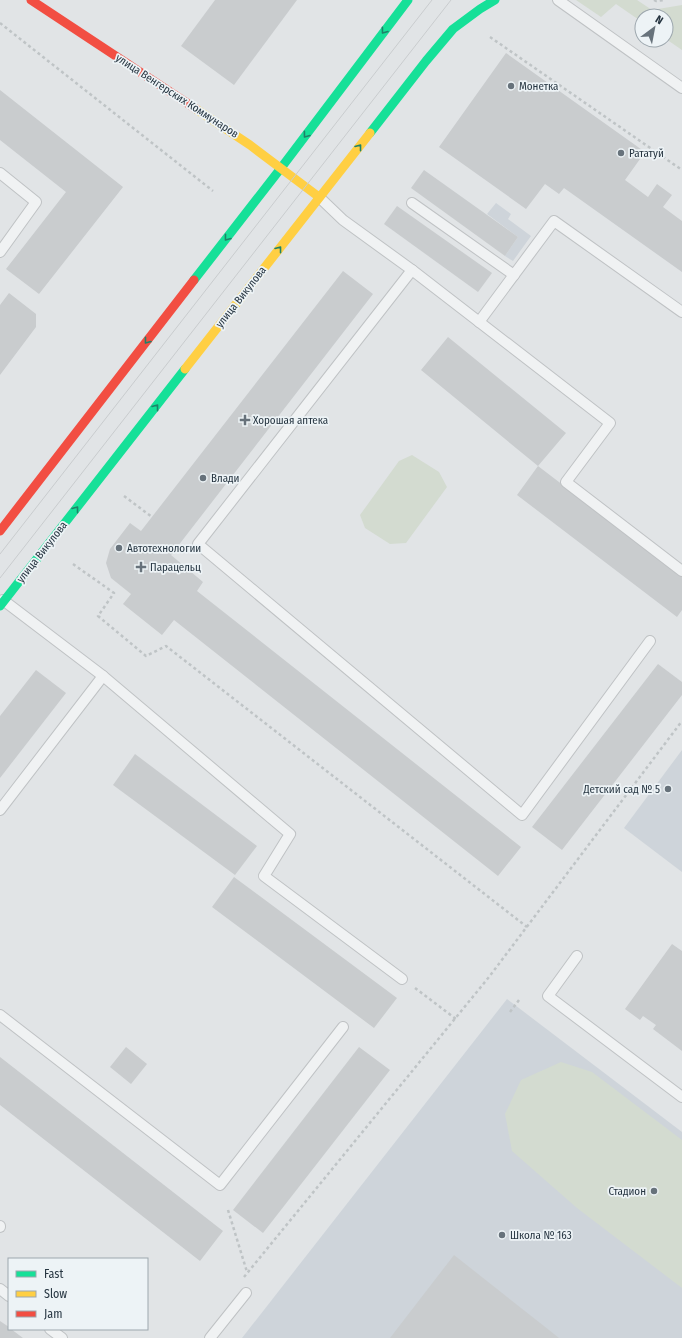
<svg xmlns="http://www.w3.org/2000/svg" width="682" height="1338" viewBox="0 0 682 1338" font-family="'Fira Sans Condensed',sans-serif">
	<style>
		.built { fill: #ced4da }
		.green { fill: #d3dbd0 }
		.building { fill: #c9ccce }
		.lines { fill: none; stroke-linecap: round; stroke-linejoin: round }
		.lane-casing { stroke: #bfc2c4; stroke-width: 12 }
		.path { stroke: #bfc4c6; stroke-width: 2.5; stroke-dasharray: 3 3; stroke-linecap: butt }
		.lane { stroke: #f0f2f3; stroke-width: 10 }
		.fast { stroke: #16e098; stroke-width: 9 }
		.slow { stroke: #ffcf43; stroke-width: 9 }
		.jam { stroke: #f24e42; stroke-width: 9 }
		.tram { stroke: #c9ccce; stroke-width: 1 }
		.oneway { stroke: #1f8268 }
		.poi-dot { fill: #67727b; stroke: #edf3f6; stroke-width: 1.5 }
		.labels { text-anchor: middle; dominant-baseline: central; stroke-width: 3.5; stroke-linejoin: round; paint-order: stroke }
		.poi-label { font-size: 11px; fill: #263541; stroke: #edf3f6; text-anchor: start }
		.street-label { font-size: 11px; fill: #263541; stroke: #edf3f6 }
	</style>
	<rect width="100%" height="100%" fill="#e1e4e6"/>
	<!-- built -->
	<g class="built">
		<path d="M 496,203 L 511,214 L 508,219 L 531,236 L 513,261 L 505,256 L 518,237 L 487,214 Z"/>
		<path d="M 682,750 L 682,872 L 624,828 Z"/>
		<path d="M 507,999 L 682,1132 L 682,1338 L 242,1338 Z"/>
	</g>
	<!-- green -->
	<g class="green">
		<path d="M 576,0 L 637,0 L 652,10 L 682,5 L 682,50 L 666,39 L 666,16 L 642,16 L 642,22 L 616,4 L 601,17 Z"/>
		<path d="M 412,455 L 439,472 L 447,487 L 406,543 L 390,544 L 365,528 L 360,515 L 399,461 Z"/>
		<path d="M 561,1062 L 592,1072 L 682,1140 L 682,1288 L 577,1208 L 512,1151 L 505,1114 L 521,1080 Z"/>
	</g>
	<!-- building -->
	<g class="building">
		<path d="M 215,0 L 297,0 L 234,85 L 181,46 Z"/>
		<path d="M 506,53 L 645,152 L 625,180 L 648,197 L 657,184 L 672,195 L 663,207 L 682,221 L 682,272 L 564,188 L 559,194 L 545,184 L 526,209 L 439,147 Z"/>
		<path d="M 0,90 L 123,187 L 39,294 L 6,269 L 66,192 L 0,140 Z"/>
		<path d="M 424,170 L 518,237 L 505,256 L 411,188 Z"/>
		<path d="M 397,206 L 492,273 L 478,292 L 384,224 Z"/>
		<path d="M 343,271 L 373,294 L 171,555 L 203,582 L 197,591 L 521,847 L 498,876 L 174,620 L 162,635 L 123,604 L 131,594 L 111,578 L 106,563 L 110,549 L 130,523 L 141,531 Z"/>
		<path d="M 9,293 L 36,314 L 36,327 L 0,375 L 0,305 Z"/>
		<path d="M 448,337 L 566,433 L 538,466 L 682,576 L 682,610 L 677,617 L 517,495 L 538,466 L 421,370 Z"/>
		<path d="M 658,664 L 682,682 L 682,695 L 562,850 L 532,827 Z"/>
		<path d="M 36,670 L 66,693 L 0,778 L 0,716 Z"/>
		<path d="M 135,754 L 257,846 L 235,875 L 113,785 Z"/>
		<path d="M 234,877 L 397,998 L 374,1028 L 212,907 Z"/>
		<path d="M 672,944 L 682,951 L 682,1051 L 653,1029 L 656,1025 L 643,1016 L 640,1020 L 625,1009 Z"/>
		<path d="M 126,1047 L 147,1064 L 131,1084 L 110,1067 Z"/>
		<path d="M 359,1047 L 390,1070 L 263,1233 L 233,1210 Z"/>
		<path d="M 0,1057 L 223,1231 L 200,1261 L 0,1105 Z"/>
		<path d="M 454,1255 L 549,1330 L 559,1338 L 390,1338 Z"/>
		<path d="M 0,1321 L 9,1327 L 9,1329 L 11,1329 L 23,1338 L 0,1338 Z"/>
	</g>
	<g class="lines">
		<!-- lane casing -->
		<g class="lane-casing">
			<g id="lane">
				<path d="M 558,0 L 682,88"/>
				<path d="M 0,173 L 36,202 L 0,252"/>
				<path d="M 319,197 L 343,220 L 412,270 L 610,423 L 566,482 L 682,571"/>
				<path d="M 412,203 L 514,275"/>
				<path d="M 412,270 L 198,544 L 522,815 L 650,641"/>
				<path d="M 479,322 L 554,221 L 682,312"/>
				<path d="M 3,600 L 103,676 L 290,834 L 264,876 L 402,979"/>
				<path d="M 0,810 L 103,676"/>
				<path d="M 577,956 L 548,996 L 682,1097"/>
				<path d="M 0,1015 L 220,1185 L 343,1027"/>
				<path d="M 0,1226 L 0,1227"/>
				<path d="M 0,1289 L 9,1296"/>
				<path d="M 50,1329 L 62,1338"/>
				<path d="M 210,1338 L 246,1293"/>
			</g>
		</g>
		<!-- path -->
		<g class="path">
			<path d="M 654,0 L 656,1 L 665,0"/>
			<path d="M 0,23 L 213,191"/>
			<path d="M 490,37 L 682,170"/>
			<path d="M 124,496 L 152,517"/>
			<path d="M 73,564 L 114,593 L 98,616 L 146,656 L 166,646 L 527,927"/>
			<path d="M 415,988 L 456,1019"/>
			<path d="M 510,1012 L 519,1000"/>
			<path d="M 228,1210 L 247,1272"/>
			<path d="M 244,1277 L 489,977 L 682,721"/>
		</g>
		<!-- lane -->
		<use href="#lane" class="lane"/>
		<!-- fast -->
		<g class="fast">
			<path d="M 370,133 L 426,61 L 453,29 L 480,9 L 495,0"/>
			<path d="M 194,280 L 281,168 L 408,0"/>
			<path d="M 0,606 L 185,369"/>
		</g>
		<!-- slow -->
		<g class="slow">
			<path d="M 196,109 L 250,145 L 319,197"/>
			<path d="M 185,369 L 370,133"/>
		</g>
		<!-- jam -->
		<g class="jam">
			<path d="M 31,0 L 196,109"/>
			<path d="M 0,531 L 194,280"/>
		</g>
		<!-- tram -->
		<g class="tram">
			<path d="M 0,554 L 432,0"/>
			<path d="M 0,578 L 451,0"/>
		</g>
	</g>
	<!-- one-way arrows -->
	<defs><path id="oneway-chevron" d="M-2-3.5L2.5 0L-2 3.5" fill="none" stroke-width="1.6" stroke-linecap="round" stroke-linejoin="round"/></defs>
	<g class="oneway">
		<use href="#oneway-chevron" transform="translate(384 31) rotate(127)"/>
		<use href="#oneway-chevron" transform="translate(306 135) rotate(127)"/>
		<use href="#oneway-chevron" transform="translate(359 147) rotate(-52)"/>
		<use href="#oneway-chevron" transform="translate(227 238) rotate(128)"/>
		<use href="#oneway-chevron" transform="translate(279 249) rotate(-52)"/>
		<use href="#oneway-chevron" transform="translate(147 341) rotate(128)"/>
		<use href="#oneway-chevron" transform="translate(156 407) rotate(-52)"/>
		<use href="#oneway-chevron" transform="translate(76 509) rotate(-52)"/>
	</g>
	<!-- markers -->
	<g class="poi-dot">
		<circle cx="511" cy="86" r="4"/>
		<circle cx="621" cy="153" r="4"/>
		<path d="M243 414h4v4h4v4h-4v4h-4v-4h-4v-4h4z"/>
		<circle cx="203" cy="478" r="4"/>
		<circle cx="119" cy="548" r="4"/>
		<path d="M139 561h4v4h4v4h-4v4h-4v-4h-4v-4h4z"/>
		<circle cx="668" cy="789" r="4"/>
		<circle cx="654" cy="1191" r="4"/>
		<circle cx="502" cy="1235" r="4"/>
	</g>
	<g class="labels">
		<!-- poi labels -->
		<g class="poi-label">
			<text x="519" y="86">Монетка</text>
			<text x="629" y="153">Рататуй</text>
			<text x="253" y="420">Хорошая аптека</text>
			<text x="211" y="478">Влади</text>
			<text x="127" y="548">Автотехнологии</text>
			<text x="150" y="567">Парацельц</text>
			<text x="660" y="789" text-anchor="end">Детский сад № 5</text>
			<text x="646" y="1191" text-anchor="end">Стадион</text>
			<text x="510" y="1235">Школа № 163</text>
		</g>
		<!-- street labels -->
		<g class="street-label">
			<text transform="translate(177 96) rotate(33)">улица Венгерских Коммунаров</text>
			<text transform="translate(241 297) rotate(-52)">улица Викулова</text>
			<text transform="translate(42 552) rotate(-52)">улица Викулова</text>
		</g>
	</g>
	<!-- legend -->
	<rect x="8" y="1258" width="140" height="72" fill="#edf3f6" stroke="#9da7ae"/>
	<rect x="16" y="1271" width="20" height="6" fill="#16e098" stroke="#9da7ae"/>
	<text x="44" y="1278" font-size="12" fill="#263541">Fast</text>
	<rect x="16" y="1291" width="20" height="6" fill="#ffcf43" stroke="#9da7ae"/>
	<text x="44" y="1298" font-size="12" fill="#263541">Slow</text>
	<rect x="16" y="1311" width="20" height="6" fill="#f24e42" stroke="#9da7ae"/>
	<text x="44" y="1318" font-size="12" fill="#263541">Jam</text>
	<!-- north arrow -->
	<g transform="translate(654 28) rotate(32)"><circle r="19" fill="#edf3f6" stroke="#9da7ae"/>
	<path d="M0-3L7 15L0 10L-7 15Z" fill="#67727b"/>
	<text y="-6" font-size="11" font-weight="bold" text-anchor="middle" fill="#263541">N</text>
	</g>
</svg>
